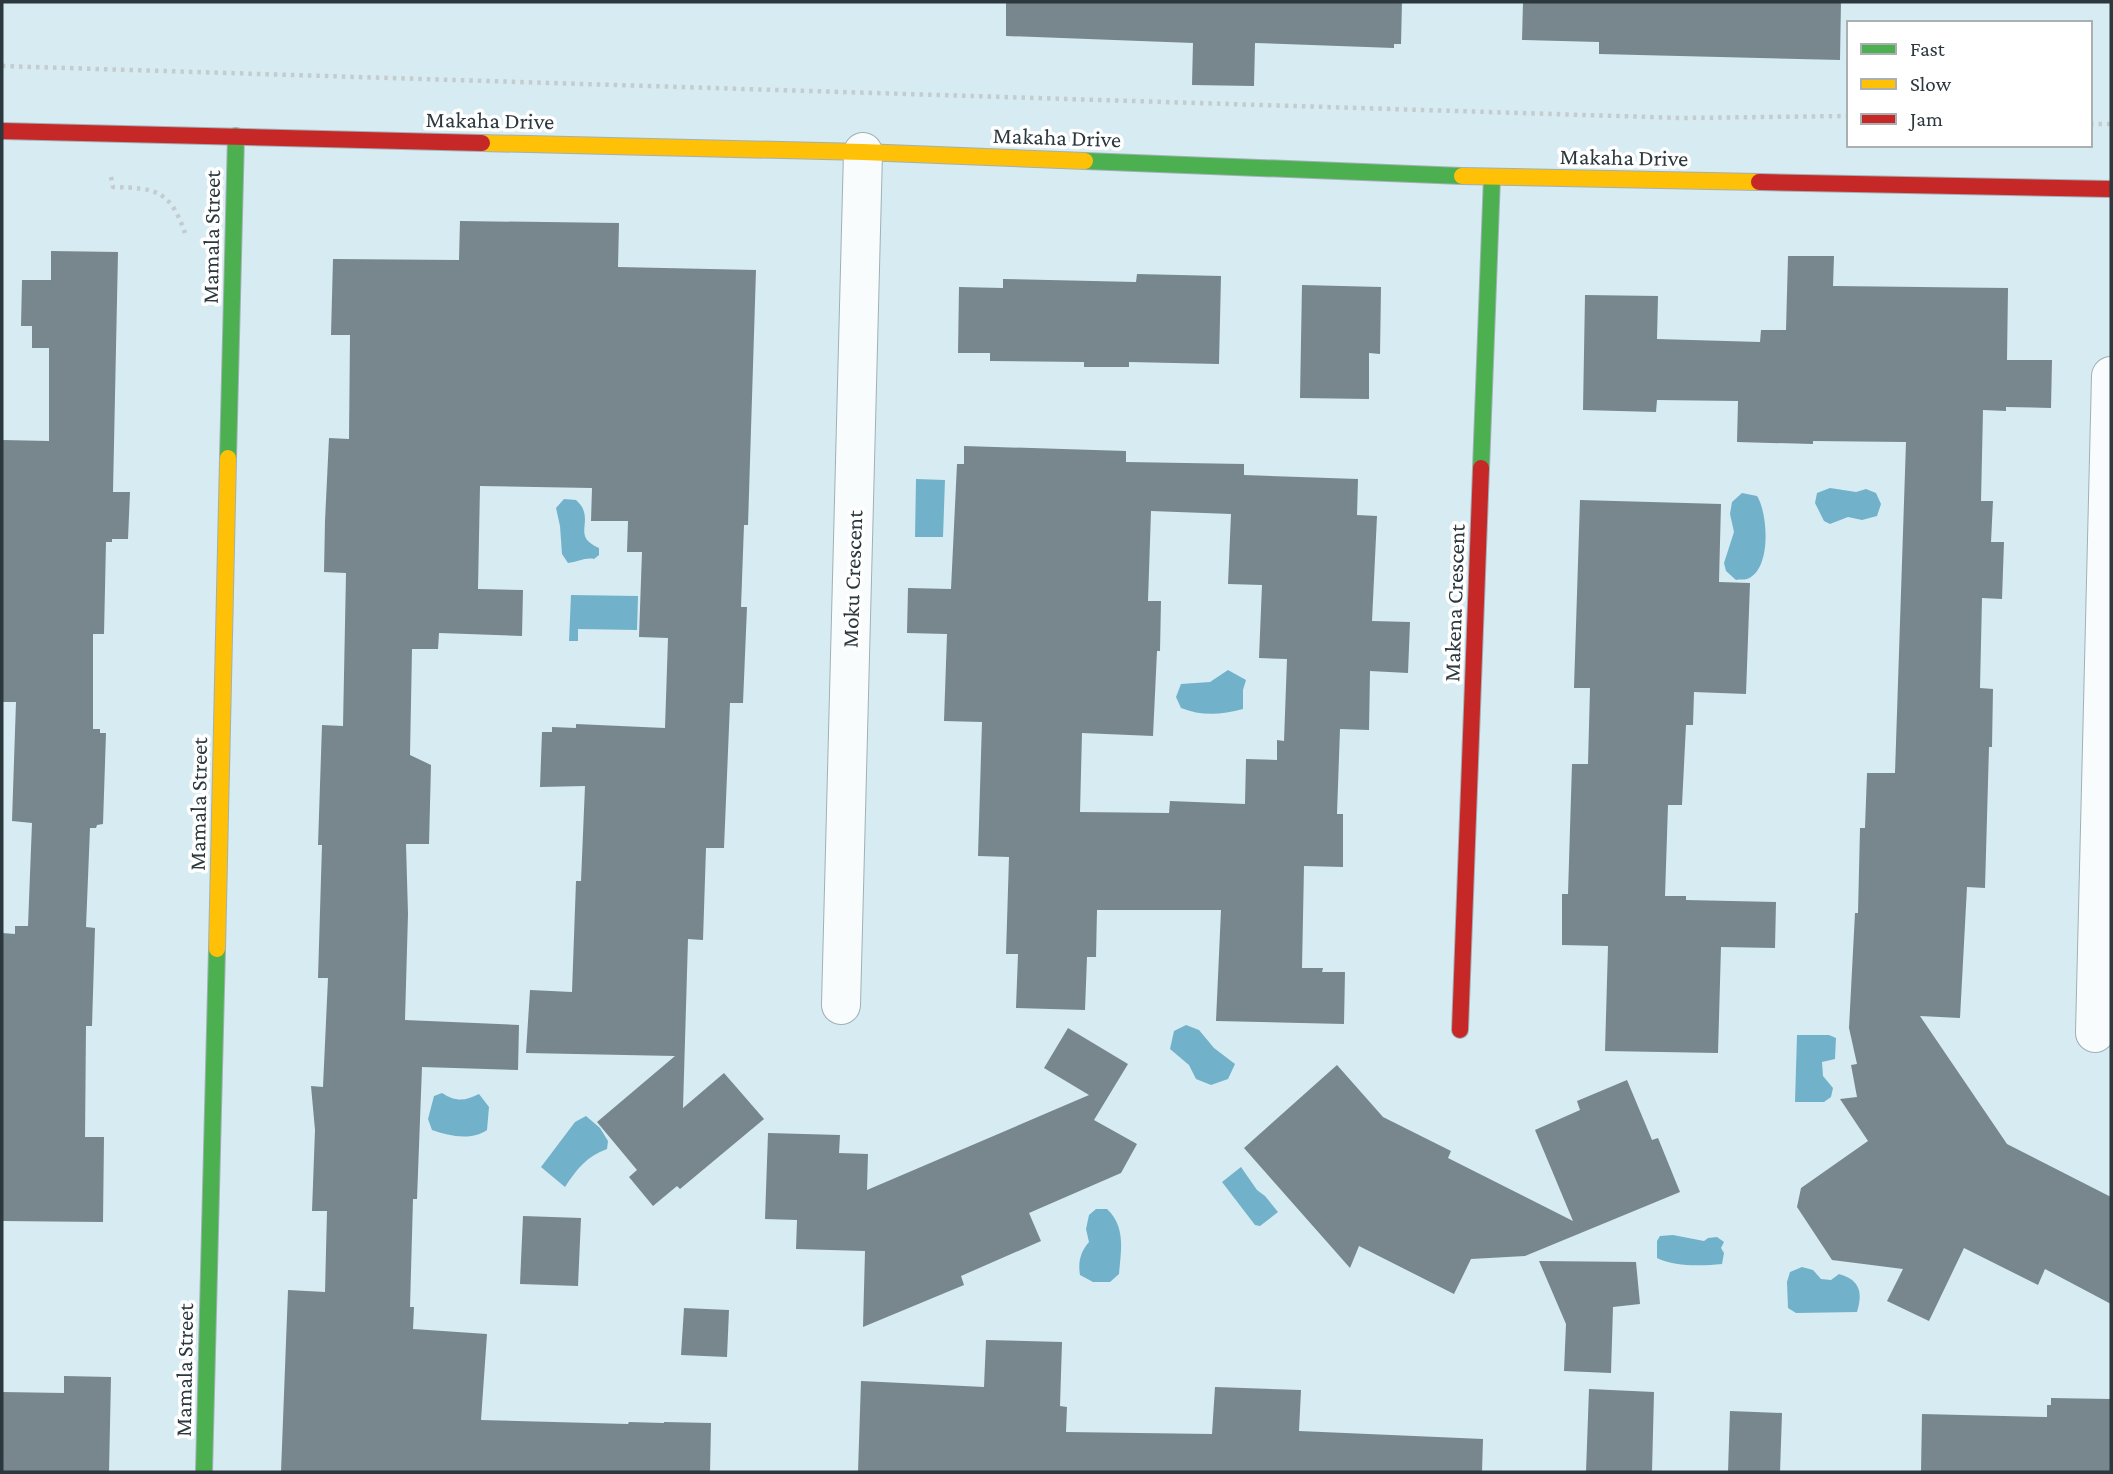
<svg xmlns="http://www.w3.org/2000/svg" width="2113" height="1474" viewBox="0 0 2113 1474" font-family="'Crimson Pro',serif">
	<style>
		.water { fill: #71b2ca }
		.building { fill: #78878d; fill-rule: evenodd }
		.lines { fill: none; stroke-linecap: round; stroke-linejoin: round }
		.street-casing { stroke: #a1b0b5; stroke-width: 40 }
		.fast-casing { stroke: #a1b0b5; stroke-width: 18 }
		.slow-casing { stroke: #a1b0b5; stroke-width: 18 }
		.jam-casing { stroke: #a1b0b5; stroke-width: 18 }
		.path { stroke: #c5ccce; stroke-width: 4.5; stroke-dasharray: 3.5 5; stroke-linecap: butt }
		.street { stroke: #f9fcfd; stroke-width: 38 }
		.fast { stroke: #4caf50; stroke-width: 16 }
		.slow { stroke: #ffc107; stroke-width: 16 }
		.jam { stroke: #c62828; stroke-width: 16 }
		.labels { text-anchor: middle; dominant-baseline: central; stroke-width: 7; stroke-linejoin: round; paint-order: stroke }
		.street-label { font-size: 23px; fill: #2b383e; stroke: #fff }
	</style>
	<rect width="100%" height="100%" fill="#d7ebf3"/>
	<!-- water -->
	<g class="water">
		<path d="M 916,479 L 945,480 L 943,537 L 915,537 Z"/>
		<path d="M 1830,488 L 1856,492 L 1866,489 L 1876,493 L 1881,504 L 1877,516 L 1862,520 L 1848,517 L 1830,524 L 1824,521 L 1815,503 L 1817,493 Z"/>
		<path d="M 1742,493 L 1757,496 C 1768,513 1772,570 1747,579 C 1744,580 1739,579 1736,580 L 1726,571 L 1724,563 L 1734,532 L 1730,514 L 1732,502 Z"/>
		<path d="M 564,499 L 576,500 C 579,503 582,506 583,509 C 590,526 574,537 599,548 L 599,555 L 594,559 C 586,557 577,562 568,563 L 562,554 L 560,526 L 556,508 Z"/>
		<path d="M 571,595 L 638,596 L 637,630 L 578,629 L 578,641 L 569,641 Z"/>
		<path d="M 1228,670 L 1246,680 L 1243,690 L 1243,709 C 1221,715 1201,716 1181,708 L 1176,697 L 1181,684 L 1210,682 Z"/>
		<path d="M 1186,1025 L 1199,1030 L 1214,1048 L 1235,1064 L 1228,1079 L 1211,1085 L 1196,1079 L 1189,1065 L 1170,1049 L 1174,1031 Z"/>
		<path d="M 1797,1035 L 1829,1035 L 1836,1038 L 1835,1059 L 1822,1062 L 1823,1076 L 1833,1088 L 1831,1097 L 1824,1102 L 1795,1102 Z"/>
		<path d="M 442,1093 C 456,1102 465,1101 479,1094 L 489,1107 L 487,1130 C 471,1141 449,1136 432,1130 L 428,1119 L 434,1096 Z"/>
		<path d="M 586,1116 L 600,1128 L 608,1141 L 607,1149 C 587,1156 576,1170 565,1187 L 541,1167 L 575,1122 Z"/>
		<path d="M 1241,1167 L 1257,1190 L 1265,1196 L 1278,1212 L 1260,1226 L 1255,1225 L 1222,1182 Z"/>
		<path d="M 1096,1209 L 1107,1209 C 1126,1227 1121,1250 1119,1274 L 1110,1282 L 1093,1282 L 1080,1275 C 1078,1263 1080,1252 1089,1242 L 1086,1229 L 1089,1215 Z"/>
		<path d="M 1673,1235 L 1704,1241 L 1708,1238 L 1717,1237 L 1724,1242 L 1721,1248 L 1724,1253 L 1722,1264 C 1702,1266 1675,1267 1657,1258 L 1657,1241 L 1660,1236 Z"/>
		<path d="M 1802,1267 L 1813,1270 L 1821,1279 L 1831,1280 L 1839,1274 C 1860,1280 1863,1292 1857,1312 L 1796,1313 L 1788,1308 L 1787,1282 L 1790,1272 Z"/>
	</g>
	<!-- building -->
	<g class="building">
		<path d="M 1006,2 L 1402,2 L 1401,44 L 1394,44 L 1394,48 L 1255,43 L 1254,86 L 1192,85 L 1193,43 L 1006,36 Z"/>
		<path d="M 1523,2 L 1841,2 L 1840,60 L 1599,54 L 1599,42 L 1522,40 Z"/>
		<path d="M 460,221 L 619,223 L 618,267 L 756,270 L 748,525 L 744,525 L 741,607 L 747,607 L 743,703 L 730,703 L 724,848 L 706,848 L 703,940 L 688,939 L 683,1108 L 724,1073 L 764,1119 L 680,1189 L 677,1186 L 653,1206 L 629,1177 L 637,1170 L 597,1122 L 675,1056 L 526,1053 L 530,990 L 572,992 L 576,881 L 581,881 L 585,786 L 540,787 L 542,732 L 552,732 L 552,727 L 576,728 L 576,724 L 665,728 L 668,638 L 639,637 L 642,552 L 627,552 L 628,521 L 591,521 L 592,488 L 480,486 L 478,589 L 523,590 L 522,636 L 439,633 L 438,649 L 412,649 L 410,755 L 431,765 L 429,844 L 406,844 L 408,914 L 405,1020 L 519,1025 L 518,1070 L 422,1067 L 417,1199 L 413,1199 L 410,1307 L 414,1307 L 413,1329 L 487,1334 L 481,1420 L 628,1424 L 629,1422 L 664,1423 L 664,1422 L 711,1423 L 710,1472 L 281,1472 L 288,1290 L 325,1292 L 327,1211 L 312,1211 L 315,1130 L 311,1086 L 323,1087 L 328,978 L 318,978 L 322,845 L 318,845 L 322,725 L 343,726 L 346,573 L 324,572 L 325,521 L 329,438 L 349,439 L 350,335 L 331,335 L 333,259 L 459,260 Z"/>
		<path d="M 51,251 L 118,252 L 113,492 L 130,492 L 128,539 L 112,539 L 112,542 L 106,542 L 104,634 L 93,634 L 93,729 L 100,729 L 100,733 L 106,733 L 103,824 L 97,825 L 96,828 L 90,828 L 86,927 L 95,928 L 92,1026 L 86,1026 L 85,1137 L 104,1137 L 103,1222 L 2,1221 L 2,933 L 15,934 L 15,926 L 28,926 L 32,823 L 12,821 L 16,702 L 2,702 L 3,440 L 49,441 L 49,348 L 32,348 L 32,326 L 21,326 L 22,280 L 51,280 Z"/>
		<path d="M 1788,256 L 1834,256 L 1833,286 L 2008,288 L 2007,360 L 2052,360 L 2051,408 L 2006,407 L 2006,411 L 1983,410 L 1981,501 L 1993,501 L 1991,542 L 2004,542 L 2002,599 L 1982,598 L 1980,688 L 1993,689 L 1992,747 L 1989,747 L 1985,888 L 1967,887 L 1960,1018 L 1920,1016 L 2007,1144 L 2111,1197 L 2111,1304 L 2045,1269 L 2038,1285 L 1964,1248 L 1929,1321 L 1887,1301 L 1903,1269 L 1832,1260 L 1797,1207 L 1801,1188 L 1868,1141 L 1840,1099 L 1857,1097 L 1851,1065 L 1857,1064 L 1849,1028 L 1855,913 L 1858,913 L 1860,828 L 1865,828 L 1867,773 L 1895,773 L 1906,442 L 1813,441 L 1813,444 L 1737,442 L 1738,401 L 1657,400 L 1656,412 L 1583,410 L 1585,295 L 1658,296 L 1657,339 L 1760,342 L 1761,330 L 1786,330 Z"/>
		<path d="M 1137,274 L 1221,276 L 1219,364 L 1129,362 L 1129,367 L 1084,367 L 1084,362 L 990,361 L 990,353 L 958,353 L 959,287 L 1003,288 L 1003,279 L 1136,282 Z"/>
		<path d="M 1302,285 L 1381,287 L 1380,354 L 1369,353 L 1369,399 L 1300,398 Z"/>
		<path d="M 964,446 L 1126,451 L 1126,462 L 1244,464 L 1244,475 L 1358,479 L 1357,515 L 1377,516 L 1372,621 L 1410,622 L 1408,673 L 1370,671 L 1369,730 L 1340,729 L 1337,814 L 1343,814 L 1343,867 L 1304,866 L 1302,968 L 1323,968 L 1322,972 L 1345,972 L 1344,1024 L 1216,1021 L 1221,910 L 1097,910 L 1096,957 L 1087,957 L 1085,1010 L 1016,1008 L 1018,954 L 1006,954 L 1009,857 L 978,856 L 982,722 L 944,721 L 947,634 L 907,633 L 908,588 L 951,589 L 957,464 L 964,464 ZM 1151,511 L 1231,514 L 1228,584 L 1262,585 L 1259,658 L 1287,659 L 1284,741 L 1277,740 L 1277,760 L 1246,759 L 1245,804 L 1170,801 L 1169,813 L 1080,812 L 1082,733 L 1153,736 L 1157,651 L 1160,651 L 1161,601 L 1148,601 Z"/>
		<path d="M 1580,500 L 1721,504 L 1719,582 L 1750,583 L 1746,694 L 1694,692 L 1693,725 L 1686,725 L 1682,805 L 1668,805 L 1665,896 L 1686,896 L 1686,900 L 1776,902 L 1775,948 L 1721,947 L 1718,1053 L 1605,1051 L 1608,946 L 1562,945 L 1562,894 L 1568,894 L 1572,764 L 1588,764 L 1590,688 L 1574,688 Z"/>
		<path d="M 1068,1028 L 1128,1064 L 1094,1120 L 1137,1144 L 1121,1173 L 1029,1213 L 1041,1241 L 961,1276 L 964,1285 L 863,1327 L 865,1251 L 796,1249 L 797,1220 L 765,1219 L 768,1133 L 840,1135 L 839,1153 L 868,1154 L 867,1190 L 1089,1095 L 1044,1068 Z"/>
		<path d="M 1337,1065 L 1383,1117 L 1451,1151 L 1448,1158 L 1573,1221 L 1535,1130 L 1580,1110 L 1577,1101 L 1627,1080 L 1652,1140 L 1658,1138 L 1680,1192 L 1525,1256 L 1471,1259 L 1454,1294 L 1359,1246 L 1350,1268 L 1244,1148 Z"/>
		<path d="M 523,1216 L 581,1218 L 578,1286 L 520,1284 Z"/>
		<path d="M 1539,1261 L 1636,1262 L 1640,1304 L 1613,1307 L 1611,1373 L 1564,1371 L 1566,1324 Z"/>
		<path d="M 684,1308 L 729,1310 L 727,1357 L 681,1355 Z"/>
		<path d="M 986,1340 L 1062,1342 L 1060,1406 L 1067,1407 L 1066,1432 L 1212,1434 L 1215,1387 L 1301,1390 L 1299,1431 L 1483,1439 L 1482,1472 L 858,1472 L 861,1381 L 984,1387 Z"/>
		<path d="M 64,1376 L 111,1377 L 109,1472 L 2,1472 L 2,1392 L 64,1393 Z"/>
		<path d="M 1589,1389 L 1654,1392 L 1652,1472 L 1586,1472 Z"/>
		<path d="M 2051,1398 L 2111,1399 L 2111,1472 L 1921,1472 L 1922,1414 L 2047,1417 L 2047,1405 L 2051,1405 Z"/>
		<path d="M 1730,1411 L 1782,1413 L 1780,1472 L 1728,1472 Z"/>
	</g>
	<g class="lines">
		<!-- street casing -->
		<g class="street-casing">
			<g id="street">
				<path d="M 841,1005 L 863,152"/>
				<path d="M 2095,1033 L 2111,376"/>
			</g>
		</g>
		<!-- fast casing -->
		<g class="fast-casing">
			<g id="fast">
				<path d="M 1085,161 L 1462,176"/>
				<path d="M 228,458 L 236,136"/>
				<path d="M 1481,468 L 1492,177"/>
				<path d="M 204,1472 L 217,949"/>
			</g>
		</g>
		<!-- slow casing -->
		<g class="slow-casing">
			<g id="slow">
				<path d="M 482,143 L 863,152 L 1085,161"/>
				<path d="M 1462,176 L 1759,182"/>
				<path d="M 217,949 L 228,458"/>
			</g>
		</g>
		<!-- jam casing -->
		<g class="jam-casing">
			<g id="jam">
				<path d="M 2,131 L 482,143"/>
				<path d="M 1759,182 L 2111,189"/>
				<path d="M 1460,1030 L 1481,468"/>
			</g>
		</g>
		<!-- path -->
		<g class="path">
			<path d="M 2,66 L 1682,118 L 1849,116"/>
			<path d="M 2090,124 L 2111,124"/>
			<path d="M 111,177 L 113,187 C 156,188 170,190 185,233"/>
		</g>
		<!-- street -->
		<use href="#street" class="street"/>
		<!-- fast -->
		<use href="#fast" class="fast"/>
		<!-- slow -->
		<use href="#slow" class="slow"/>
		<!-- jam -->
		<use href="#jam" class="jam"/>
	</g>
	<g class="labels">
		<!-- street labels -->
		<g class="street-label">
			<text transform="translate(490 120) rotate(1)">Makaha Drive</text>
			<text transform="translate(1057 137) rotate(2)">Makaha Drive</text>
			<text transform="translate(1624 157) rotate(1)">Makaha Drive</text>
			<text transform="translate(211 237) rotate(-89)">Mamala Street</text>
			<text transform="translate(852 579) rotate(-88)">Moku Crescent</text>
			<text transform="translate(1454 603) rotate(-88)">Makena Crescent</text>
			<text transform="translate(198 804) rotate(-89)">Mamala Street</text>
			<text transform="translate(184 1370) rotate(-89)">Mamala Street</text>
		</g>
	</g>
	<!-- border -->
	<rect width="2113" height="1474" fill="none" stroke="#2b383e" stroke-width="7"/>
	<!-- legend -->
	<rect x="1847" y="21" width="245" height="126" fill="#ffffff" stroke="#aaafb2" stroke-width="2"/>
	<rect x="1861" y="44" width="35" height="10" fill="#4caf50" stroke="#aaafb2" stroke-width="2"/>
	<text x="1910" y="56" font-size="21" fill="#2b383e">Fast</text>
	<rect x="1861" y="79" width="35" height="10" fill="#ffc107" stroke="#aaafb2" stroke-width="2"/>
	<text x="1910" y="91" font-size="21" fill="#2b383e">Slow</text>
	<rect x="1861" y="114" width="35" height="10" fill="#c62828" stroke="#aaafb2" stroke-width="2"/>
	<text x="1910" y="126" font-size="21" fill="#2b383e">Jam</text>
</svg>
